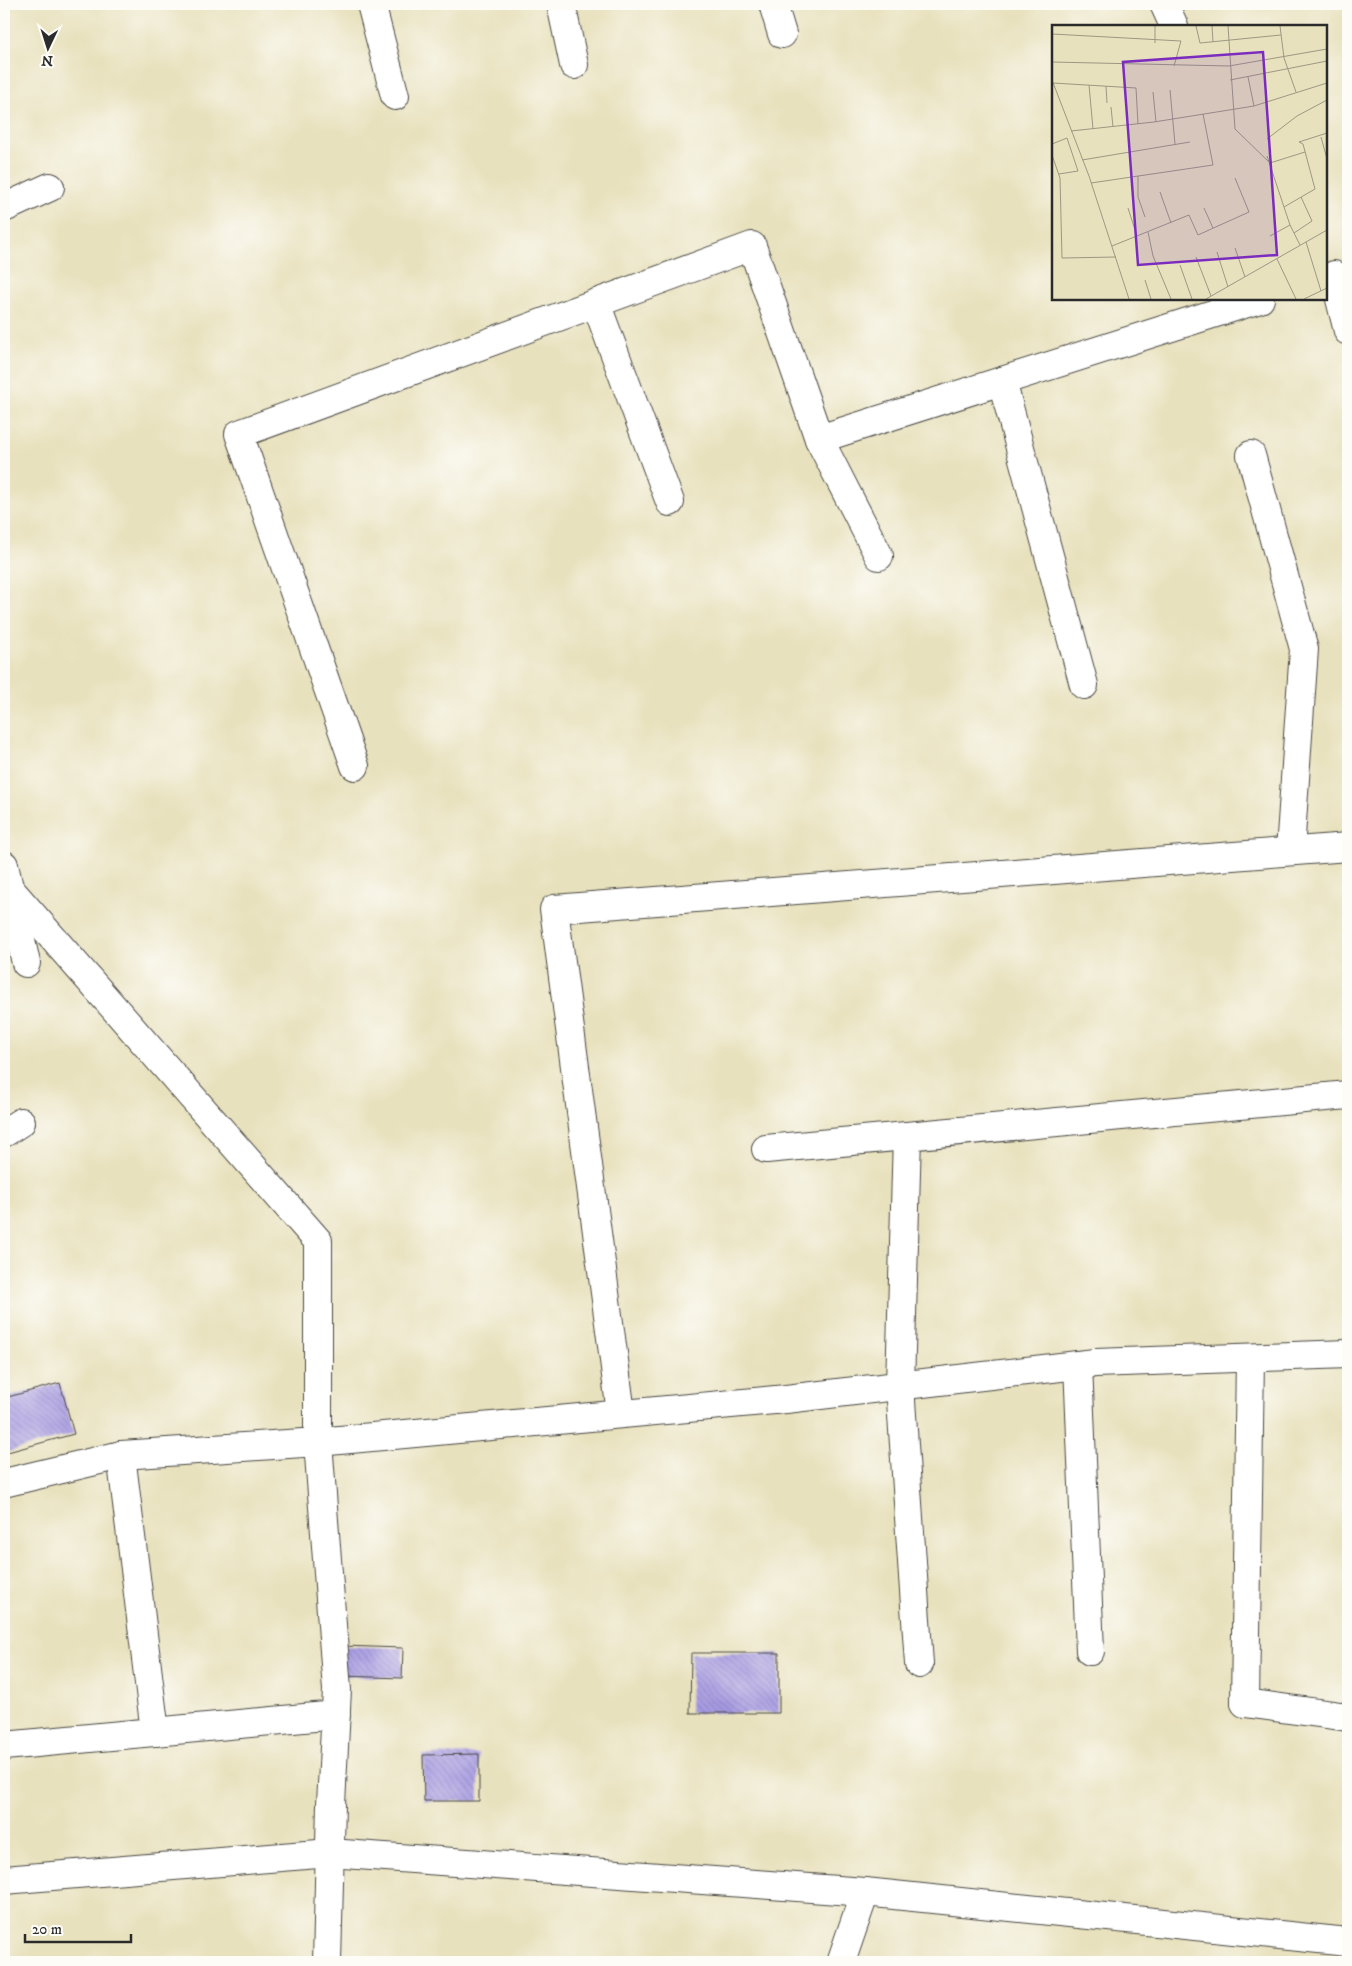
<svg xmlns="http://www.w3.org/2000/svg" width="1352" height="1966" viewBox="0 0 1352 1966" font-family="'IM FELL DW Pica',serif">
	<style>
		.building { fill: url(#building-back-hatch) }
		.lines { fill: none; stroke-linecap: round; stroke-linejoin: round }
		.minor-casing { stroke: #474641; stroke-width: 30 }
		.minor { stroke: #fff; stroke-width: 28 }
		.inset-road { fill: none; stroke: #9c9883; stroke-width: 1 }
		.view { fill: #7b2cbf; fill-opacity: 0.15; stroke: #7b2cbf; stroke-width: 2.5 }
		.inset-edge { fill: none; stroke: #2b2b2b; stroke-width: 2.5 }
	</style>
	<defs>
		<pattern id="building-back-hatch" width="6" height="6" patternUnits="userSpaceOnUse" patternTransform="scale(1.25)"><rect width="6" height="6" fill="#a89be4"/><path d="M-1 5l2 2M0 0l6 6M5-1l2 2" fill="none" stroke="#897fb9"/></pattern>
	</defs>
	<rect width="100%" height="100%" fill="#fdfcf7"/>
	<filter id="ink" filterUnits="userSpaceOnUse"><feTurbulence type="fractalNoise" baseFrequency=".02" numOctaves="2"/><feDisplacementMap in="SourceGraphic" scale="10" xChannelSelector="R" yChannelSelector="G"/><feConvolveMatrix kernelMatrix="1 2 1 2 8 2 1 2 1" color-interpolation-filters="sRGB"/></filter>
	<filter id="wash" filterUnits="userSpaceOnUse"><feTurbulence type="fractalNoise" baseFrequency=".0096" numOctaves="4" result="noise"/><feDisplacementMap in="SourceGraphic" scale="20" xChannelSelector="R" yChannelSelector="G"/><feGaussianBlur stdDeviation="1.12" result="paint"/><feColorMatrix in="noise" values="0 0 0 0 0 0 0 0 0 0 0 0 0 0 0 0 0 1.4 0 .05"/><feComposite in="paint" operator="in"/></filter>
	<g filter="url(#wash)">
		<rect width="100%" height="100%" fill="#e8e1bd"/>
		<g id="blocks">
			<!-- building -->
			<g class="building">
				<path d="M 60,1383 L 74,1434 L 4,1453 L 4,1398 Z"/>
				<path d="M 342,1646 L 403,1648 L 402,1678 L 342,1676 Z"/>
				<path d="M 691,1653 L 779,1653 L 779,1713 L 690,1713 Z"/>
				<path d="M 479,1754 L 479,1801 L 424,1801 L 423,1755 Z"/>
			</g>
		</g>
	</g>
	<g filter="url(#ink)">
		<use href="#blocks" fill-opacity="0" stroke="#474641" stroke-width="1"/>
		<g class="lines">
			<!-- minor casing -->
			<g class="minor-casing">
				<g id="minor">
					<path d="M 371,4 L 395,96"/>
					<path d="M 561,4 L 574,65"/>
					<path d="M 773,4 L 782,34"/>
					<path d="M 1164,4 L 1174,26"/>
					<path d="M 4,208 L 50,187"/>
					<path d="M 1334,275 L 1348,331"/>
					<path d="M 596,303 L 670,502"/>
					<path d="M 1002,381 L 1084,685"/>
					<path d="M 819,439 L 879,556"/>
					<path d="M 1251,455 L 1304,649 L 1290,851"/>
					<path d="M 355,766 L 239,434 L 752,246 L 819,439 L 1260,299"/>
					<path d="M 4,865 L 26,963"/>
					<path d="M 4,889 L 9,888 L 318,1241 L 318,1442 L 337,1690 L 331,1804 L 327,1962"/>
					<path d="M 4,1133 L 21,1122"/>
					<path d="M 907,1136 L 900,1386 L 919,1664"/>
					<path d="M 766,1149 L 1348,1095"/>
					<path d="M 1250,1358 L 1245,1703 L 1348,1717"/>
					<path d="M 1078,1365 L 1090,1651"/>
					<path d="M 621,1413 L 554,909 L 1348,847"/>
					<path d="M 121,1455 L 155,1732"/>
					<path d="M 4,1483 L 121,1455 L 318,1442 L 786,1399 L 1095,1363 L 1348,1354"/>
					<path d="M 4,1746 L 336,1715"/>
					<path d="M 4,1880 L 330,1853 L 865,1892 L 1348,1942"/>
					<path d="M 841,1962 L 865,1892"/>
				</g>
			</g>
			<!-- minor -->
			<use href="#minor" class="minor"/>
		</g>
	</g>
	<!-- overview -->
	<g transform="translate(1052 25)">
		<rect width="275" height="275" fill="#e8e1bd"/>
		<path class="inset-road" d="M 144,1 L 148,18 L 229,10M 160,1 L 161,17M 176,1 L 183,104 L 218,138 L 253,127M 228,1 L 232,33 L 244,67M 0,9 L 129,16 L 122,41M 103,18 L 103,1M 0,37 L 177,41 L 275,24M 196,52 L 202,81M 0,55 L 37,151 L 77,274M 178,55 L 275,36M 1,58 L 84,63 L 86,99M 37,60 L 41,104M 54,61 L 55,78M 118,65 L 123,119M 101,67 L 104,97M 59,82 L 61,102M 19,106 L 102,97 L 202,81 L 275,58M 269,112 L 275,134M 215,114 L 245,91 L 275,75M 0,119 L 15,113 L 26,146 L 7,149M 0,130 L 8,153 L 10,233 L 64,232M 215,131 L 238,200 L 248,220M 30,135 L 138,117M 86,151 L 86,172 L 93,192M 39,158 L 161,140 L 151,89M 108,167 L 119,198M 232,182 L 263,164 L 251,119 L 247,117 L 275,108M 76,183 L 85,211M 152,183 L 161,203M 96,207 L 101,231 L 119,274M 242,208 L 260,196 L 249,172M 218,211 L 238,200M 254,217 L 269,266M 60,221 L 137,190 L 146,210 L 197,187 L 183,153M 183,223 L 193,252M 165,227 L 176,262M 144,232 L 159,271M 225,234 L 244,274M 128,240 L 140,274M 93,255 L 99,274M 154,274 L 275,205M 252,274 L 275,263"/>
		<path class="view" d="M 211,27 L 225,230 L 86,240 L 71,37 Z"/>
		<rect width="275" height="275" class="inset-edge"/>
	</g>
	<!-- margin -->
	<rect width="1352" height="1966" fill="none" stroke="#fdfcf7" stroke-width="20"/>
	<!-- north arrow -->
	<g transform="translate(48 48) rotate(184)" stroke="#fdfcf7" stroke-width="4" paint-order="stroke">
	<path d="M0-4L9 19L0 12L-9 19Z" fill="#2b2b2b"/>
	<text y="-8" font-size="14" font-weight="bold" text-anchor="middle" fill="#2b2b2b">N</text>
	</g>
	<!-- scale -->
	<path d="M25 1934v8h106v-8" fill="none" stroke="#2b2b2b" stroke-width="2.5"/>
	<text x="32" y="1934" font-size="15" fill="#2b2b2b" stroke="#fdfcf7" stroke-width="4" paint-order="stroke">20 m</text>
</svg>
